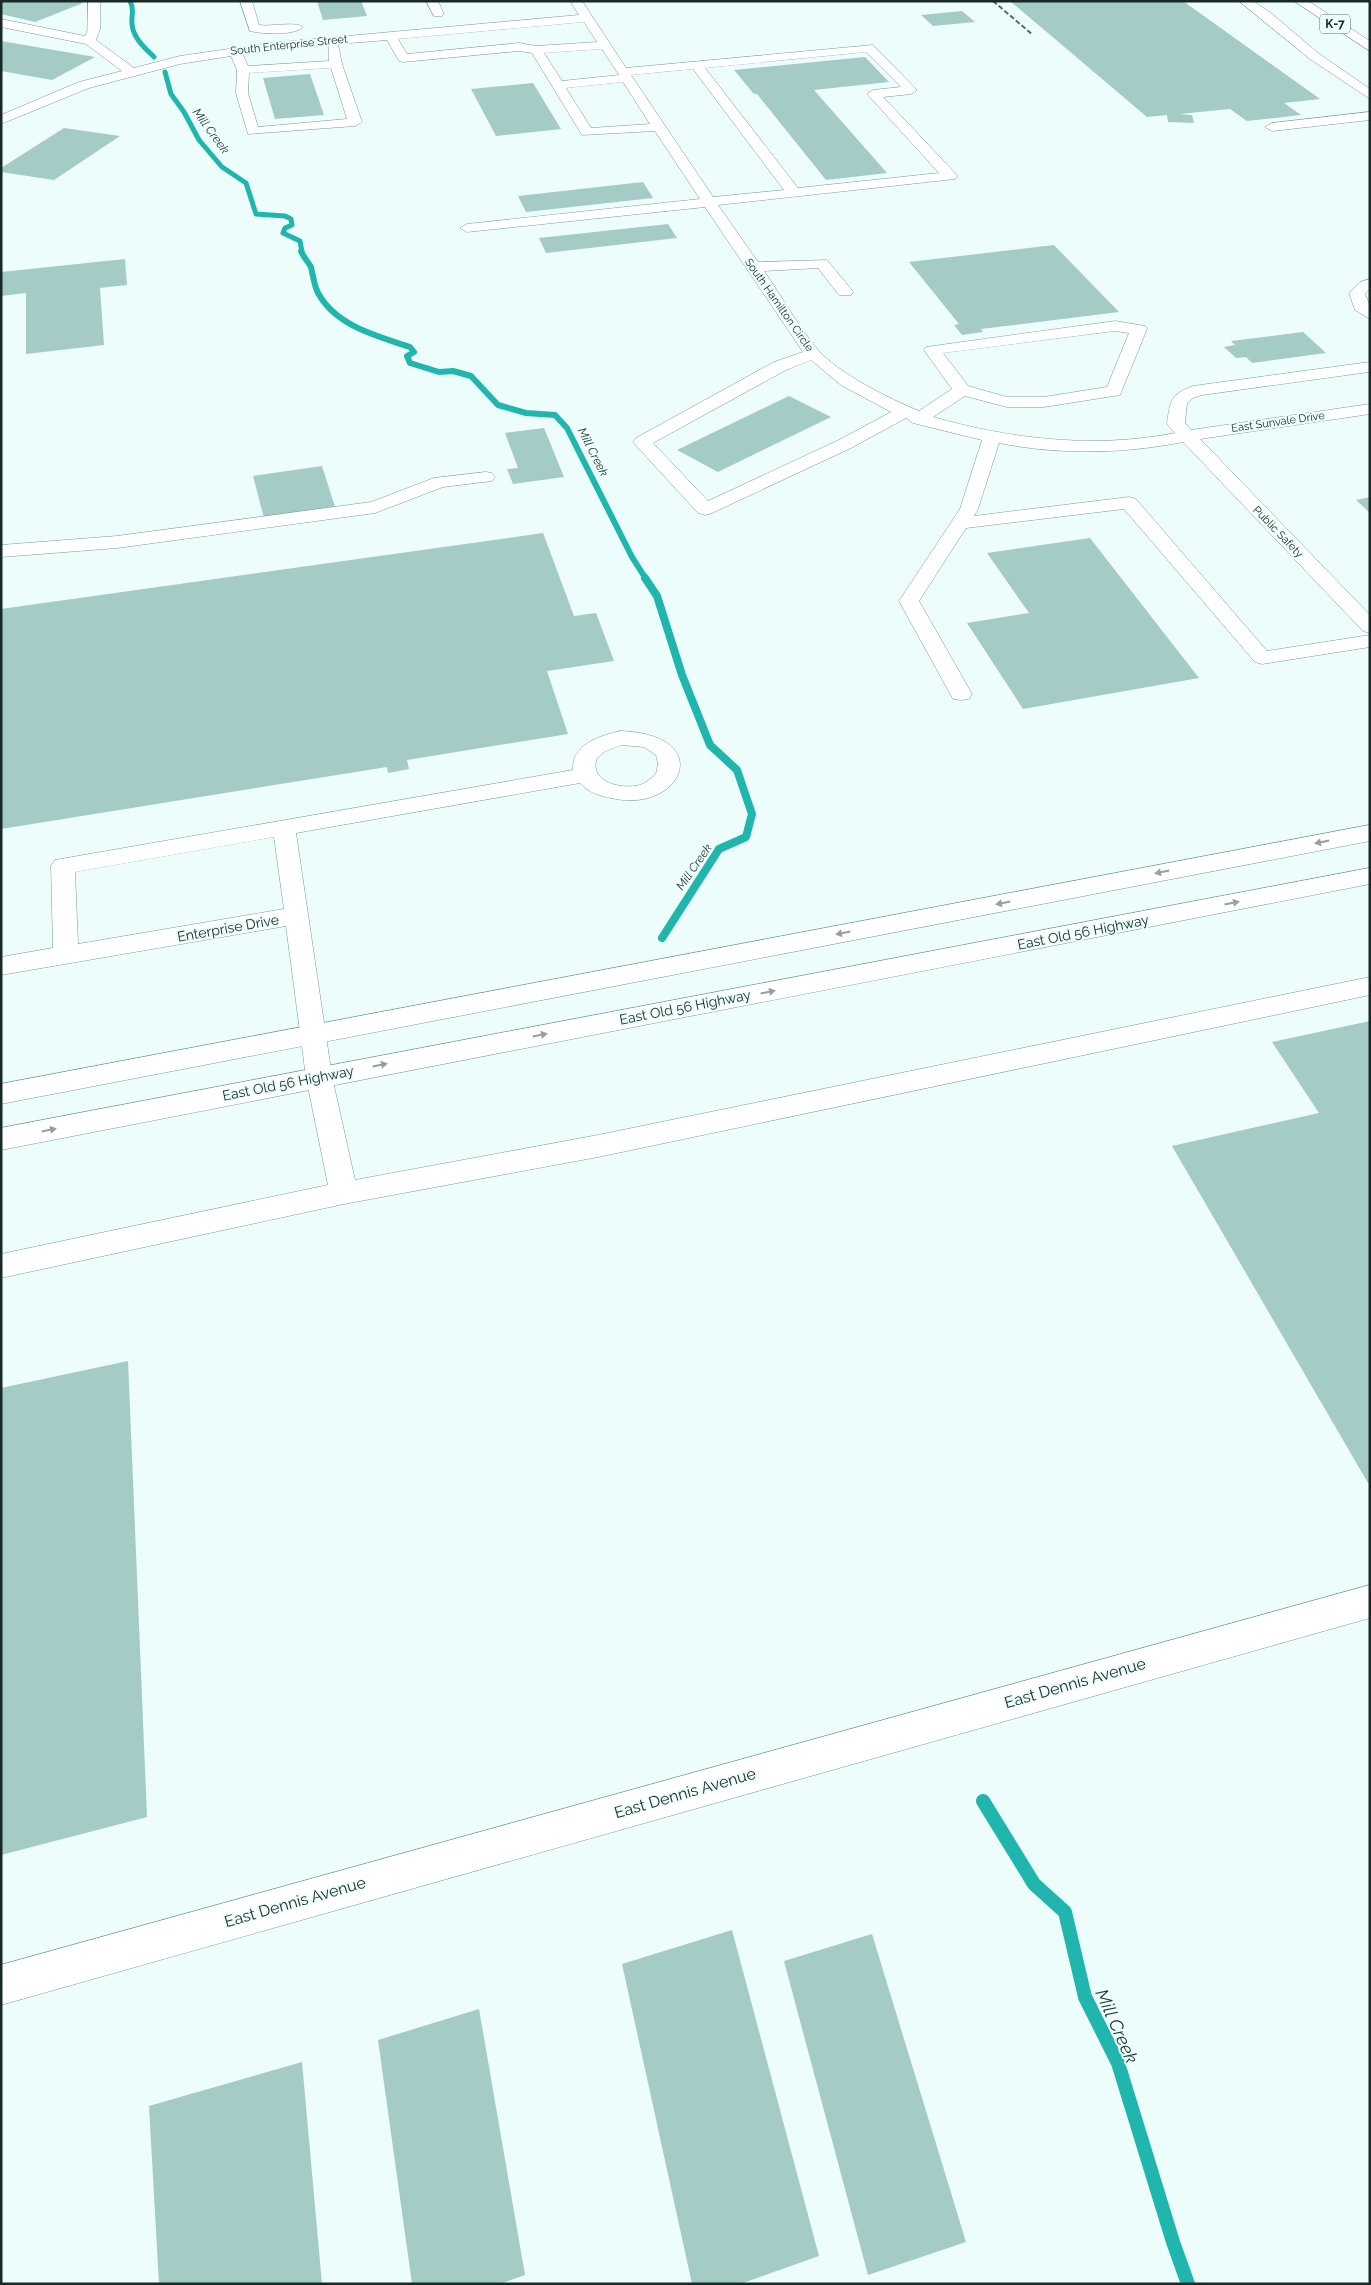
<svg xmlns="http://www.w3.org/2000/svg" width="1371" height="2285" viewBox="0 0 1371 2285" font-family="Raleway,sans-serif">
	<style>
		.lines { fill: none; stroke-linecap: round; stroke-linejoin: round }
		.stream-far3 { stroke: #20b6ad; stroke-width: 5 }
		.stream-far2 { stroke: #20b6ad; stroke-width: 6 }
		.stream-far1 { stroke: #20b6ad; stroke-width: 8 }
		.stream { stroke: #20b6ad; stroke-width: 14 }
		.building { fill: #a4cbc6 }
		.minor-casing { stroke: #759b97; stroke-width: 1 }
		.major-casing { stroke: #759b97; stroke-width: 1 }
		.highway-casing { stroke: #759b97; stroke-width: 1 }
		.minor { fill: #fff; fill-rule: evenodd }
		.major { fill: #fff; fill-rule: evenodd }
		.highway { fill: #fff; fill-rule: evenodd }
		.rail { stroke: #596967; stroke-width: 2; stroke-dasharray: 5 2.5; stroke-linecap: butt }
		.oneway { fill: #989f9e }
		.labels { text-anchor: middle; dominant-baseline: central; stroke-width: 4; stroke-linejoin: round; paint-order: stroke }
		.far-street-label { font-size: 11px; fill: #192927; stroke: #edfdfb }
		.shield { fill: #edfdfb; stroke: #596967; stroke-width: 1 }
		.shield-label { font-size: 12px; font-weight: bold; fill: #192927 }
		.far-water-label { font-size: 12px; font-style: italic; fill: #1a312f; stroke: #edfdfb }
		.street-label { font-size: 14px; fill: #192927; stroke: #edfdfb }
		.near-street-label { font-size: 16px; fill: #192927; stroke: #edfdfb }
		.near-water-label { font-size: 18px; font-style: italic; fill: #1a312f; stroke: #edfdfb }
	</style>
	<rect width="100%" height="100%" fill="#edfdfb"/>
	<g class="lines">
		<!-- stream-far3 -->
		<g class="stream-far3">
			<path d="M 130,1 C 135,10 131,14 132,24 C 133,38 145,48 154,57"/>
			<path d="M 165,72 L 171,94 L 184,112 L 199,140 L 222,167 L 246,183 L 256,214 L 285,216 L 291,219 L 292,225 L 285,228 L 283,233 L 300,241 L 302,252"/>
		</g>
		<!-- stream-far2 -->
		<path class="stream-far2" d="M 301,251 C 303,257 308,261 311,267 C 313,276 314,285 318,293 C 336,326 377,336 410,347 L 414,352 L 407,356 L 410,363 L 439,372 L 453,371 L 471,376 L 498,405 L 526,413 L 555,415 L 567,428 L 632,557 L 646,579"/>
		<!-- stream-far1 -->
		<path class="stream-far1" d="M 645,578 L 657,596 L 682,675 L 710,745 L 737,770 L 752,814 L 746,837 L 719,849 L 662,938"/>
		<!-- stream -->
		<path class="stream" d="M 983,1801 L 1034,1884 L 1065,1912 L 1085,1997 L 1118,2063 L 1173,2242 L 1188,2284"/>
	</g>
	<!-- building -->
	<g class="building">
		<path d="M 1,1 L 77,1 L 83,3 L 35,22 L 1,14 Z"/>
		<path d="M 317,1 L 361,1 L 367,16 L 323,20 Z"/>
		<path d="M 1010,1 L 1183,1 L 1320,99 L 1284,103 L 1301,115 L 1247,121 L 1230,109 L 1179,114 L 1192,115 L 1194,123 L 1168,122 L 1167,115 L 1147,117 Z"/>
		<path d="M 962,11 L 975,22 L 933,26 L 921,15 Z"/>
		<path d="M 1,41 L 95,57 L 52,80 L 1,71 Z"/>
		<path d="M 865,57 L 889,82 L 814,90 L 887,173 L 826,180 L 757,94 L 754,94 L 734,70 Z"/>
		<path d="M 310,74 L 324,115 L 275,119 L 263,78 Z"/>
		<path d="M 533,83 L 561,129 L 496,136 L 471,89 Z"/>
		<path d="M 64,128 L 120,136 L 54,180 L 1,172 L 1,168 Z"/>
		<path d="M 643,182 L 653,198 L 526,212 L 518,196 Z"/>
		<path d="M 668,224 L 677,238 L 546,253 L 539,238 Z"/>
		<path d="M 1054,245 L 1119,312 L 981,329 L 983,332 L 962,335 L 954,325 L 959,324 L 909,262 Z"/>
		<path d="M 125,259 L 127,285 L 100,288 L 104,345 L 26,354 L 26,293 L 1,296 L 1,272 Z"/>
		<path d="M 1303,332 L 1326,353 L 1252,363 L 1246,357 L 1236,358 L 1224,347 L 1235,345 L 1231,341 Z"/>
		<path d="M 789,396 L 831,417 L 718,472 L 677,450 Z"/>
		<path d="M 544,428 L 564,477 L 513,484 L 507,469 L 518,468 L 505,433 Z"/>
		<path d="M 322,466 L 335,507 L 264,518 L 253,476 Z"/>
		<path d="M 1370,497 L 1370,513 L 1356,500 Z"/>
		<path d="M 543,533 L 574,616 L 596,613 L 614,661 L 547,671 L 568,734 L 407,760 L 409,769 L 388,773 L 387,767 L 1,829 L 1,609 Z"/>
		<path d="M 1090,538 L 1199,678 L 1023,709 L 967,623 L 1029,613 L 987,553 Z"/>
		<path d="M 1370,1021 L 1370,1483 L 1368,1483 L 1172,1146 L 1319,1113 L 1272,1042 Z"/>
		<path d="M 128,1361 L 147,1817 L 1,1855 L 1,1388 Z"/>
		<path d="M 732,1930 L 819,2256 L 740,2284 L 692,2284 L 622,1964 Z"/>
		<path d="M 872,1934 L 966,2242 L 868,2275 L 784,1961 Z"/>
		<path d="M 479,2009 L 525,2275 L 500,2284 L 412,2284 L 378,2040 Z"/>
		<path d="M 302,2062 L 322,2284 L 159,2284 L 149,2106 Z"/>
	</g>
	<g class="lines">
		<!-- minor casing -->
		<g class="minor-casing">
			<g id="minor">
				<path d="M 88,1 L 100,1 L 100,29 L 96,40 L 134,68 L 180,56 L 270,43 L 579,15 L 570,1 L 582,1 L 626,68 L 873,45 L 917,90 L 911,94 L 883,97 L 955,173 L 957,176 L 955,179 L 718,205 L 758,262 L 827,260 L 851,289 L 853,292 L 851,295 L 839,295 L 818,268 L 764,271 C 782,297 798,326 818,350 C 841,375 888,398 919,411 L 952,389 L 924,350 L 926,347 L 1115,321 L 1145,326 L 1147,329 L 1120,395 L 1044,407 L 1007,407 L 965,396 L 933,417 C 1010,439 1095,449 1175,433 L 1167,424 C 1170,402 1170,394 1193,386 L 1370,362 L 1369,372 L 1202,395 L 1193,398 L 1187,403 L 1185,423 L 1191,430 L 1370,404 L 1370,414 L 1200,439 L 1370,615 L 1370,633 L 1363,631 L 1183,442 C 1123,454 1059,455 999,443 L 978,509 L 974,516 L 1129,497 L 1136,499 L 1267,651 L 1370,635 L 1370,647 L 1262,664 L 1255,662 L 1124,509 L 966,528 L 919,601 L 972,694 L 969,699 L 961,700 L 953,699 L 899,601 L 960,509 L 982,440 L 913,423 L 906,418 L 851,448 L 712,513 L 705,515 L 698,513 L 633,442 L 636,438 L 774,362 L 803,352 L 705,207 L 467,232 L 460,228 L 467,224 L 700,199 L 655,131 L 582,135 L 532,53 L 519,51 L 403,62 L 399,61 L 387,40 L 338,44 L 342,64 L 362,122 L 355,126 L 248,134 L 236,93 L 237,70 L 231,56 L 180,64 L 89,88 L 1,124 L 1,115 L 79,82 L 122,71 L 86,44 L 1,27 L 1,19 L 85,36 L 88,29 ZM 584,22 L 597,42 L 536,46 L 519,43 L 407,54 L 398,39 ZM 329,45 L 329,61 L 248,66 L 243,55 ZM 602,49 L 619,75 L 562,81 L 544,53 ZM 866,52 L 901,87 L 873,90 L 867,94 L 939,173 L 798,188 L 705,68 ZM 331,68 L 347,119 L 258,127 L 248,93 L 249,73 ZM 693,69 L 784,190 L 713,197 L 631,75 ZM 623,82 L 650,124 L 591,128 L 566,88 ZM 1115,331 L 1129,333 L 1107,387 L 1044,397 L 1007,397 L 968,386 L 943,353 ZM 811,360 L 841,385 L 891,412 L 839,440 L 708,501 L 653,443 L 786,370 Z"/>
				<path d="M 240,1 L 252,1 L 259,25 C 270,27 296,21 303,27 C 294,36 262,34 250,31 Z"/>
				<path d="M 426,1 L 438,1 L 444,14 L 442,16 L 434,16 Z"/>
				<path d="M 1239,1 L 1253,1 L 1271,13 L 1318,53 L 1370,89 L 1370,99 L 1310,59 Z"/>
				<path d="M 1370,112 L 1370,120 L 1272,131 L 1265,127 L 1272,123 Z"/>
				<path d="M 1370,279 L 1370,289 L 1365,294 L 1370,306 L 1370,319 L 1355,310 L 1349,293 L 1360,282 Z"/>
				<path d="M 486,472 L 492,473 L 495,477 L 492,481 L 443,487 L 375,513 L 117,548 L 1,557 L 1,545 L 117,536 L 371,502 L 434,478 Z"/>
				<path d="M 620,731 C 718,734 682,815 611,798 C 599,796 588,792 580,783 L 296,833 L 332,1077 L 355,1180 L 598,1135 L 1370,977 L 1370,995 L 598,1157 L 344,1204 L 1,1278 L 1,1254 L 328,1185 L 306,1077 L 286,926 L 1,975 L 1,957 L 53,948 L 51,866 L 55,860 L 573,770 C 571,744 600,736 620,731 ZM 621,745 L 644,747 L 656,755 L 658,764 L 656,774 C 651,778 646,783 640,785 C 622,790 588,782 597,758 L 604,752 ZM 274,837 L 284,909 L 78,944 L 75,872 Z"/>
				<path d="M 1370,1585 L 1370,1618 L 1,2005 L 1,1965 Z"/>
			</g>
		</g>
		<!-- major casing -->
		<g class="major-casing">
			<g id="major">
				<path d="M 1370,825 L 1370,841 L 1,1104 L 1,1084 Z"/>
				<path d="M 1370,868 L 1370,884 L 1,1150 L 1,1128 Z"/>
			</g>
		</g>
		<!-- highway casing -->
		<g class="highway-casing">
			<path id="highway" d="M 1294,1 L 1308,1 L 1370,41 L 1370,51 Z"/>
		</g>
		<!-- minor -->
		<use href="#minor" class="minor"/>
		<!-- major -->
		<use href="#major" class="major"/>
		<!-- highway -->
		<use href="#highway" class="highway"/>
		<!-- rail -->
		<path class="rail" d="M 993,1 L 1033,35"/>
	</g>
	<!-- one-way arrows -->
	<defs><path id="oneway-solid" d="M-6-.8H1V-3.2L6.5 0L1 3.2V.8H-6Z" transform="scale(1.25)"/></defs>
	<g class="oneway">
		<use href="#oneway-solid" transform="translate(1322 842) rotate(169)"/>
		<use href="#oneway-solid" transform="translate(1162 872) rotate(169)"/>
		<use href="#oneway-solid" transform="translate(1003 903) rotate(169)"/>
		<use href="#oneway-solid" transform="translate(1232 903) rotate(-11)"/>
		<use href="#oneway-solid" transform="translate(843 933) rotate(169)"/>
		<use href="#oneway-solid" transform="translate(768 992) rotate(-11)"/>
		<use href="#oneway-solid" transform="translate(540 1035) rotate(-11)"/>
		<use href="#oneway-solid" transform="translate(380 1065) rotate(-11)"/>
		<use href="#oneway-solid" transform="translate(49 1130) rotate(-11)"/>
	</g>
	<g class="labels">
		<!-- far-street labels -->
		<g class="far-street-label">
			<text transform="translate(289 45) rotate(-6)">South Enterprise Street</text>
			<text transform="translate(779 305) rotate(55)">South Hamilton Circle</text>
			<text transform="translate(1278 422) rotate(-8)">East Sunvale Drive</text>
			<text transform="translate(1278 532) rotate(46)">Public Safety</text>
		</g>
		<!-- shield labels -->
		<rect class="shield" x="1320" y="14.5" width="30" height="19" rx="4"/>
		<g class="shield-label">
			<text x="1335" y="24">K-7</text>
		</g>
		<!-- far-water labels -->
		<g class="far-water-label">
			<text transform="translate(211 131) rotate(54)">Mill Creek</text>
			<text transform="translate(593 452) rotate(63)">Mill Creek</text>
			<text transform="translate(694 867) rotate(-55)">Mill Creek</text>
		</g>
		<!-- street labels -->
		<g class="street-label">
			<text transform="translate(228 928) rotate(-10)">Enterprise Drive</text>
			<text transform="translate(1083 932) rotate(-11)">East Old 56 Highway</text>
			<text transform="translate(685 1007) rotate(-11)">East Old 56 Highway</text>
			<text transform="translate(288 1083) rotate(-11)">East Old 56 Highway</text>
		</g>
		<!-- near-street labels -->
		<g class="near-street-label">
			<text transform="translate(1075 1683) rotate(-16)">East Dennis Avenue</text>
			<text transform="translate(685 1793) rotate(-16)">East Dennis Avenue</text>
			<text transform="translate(295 1902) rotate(-16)">East Dennis Avenue</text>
		</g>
		<!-- near-water labels -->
		<g class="near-water-label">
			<text transform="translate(1117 2026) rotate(66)">Mill Creek</text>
		</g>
	</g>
	<!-- border -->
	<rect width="1371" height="2285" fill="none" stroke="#192927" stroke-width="5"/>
</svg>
